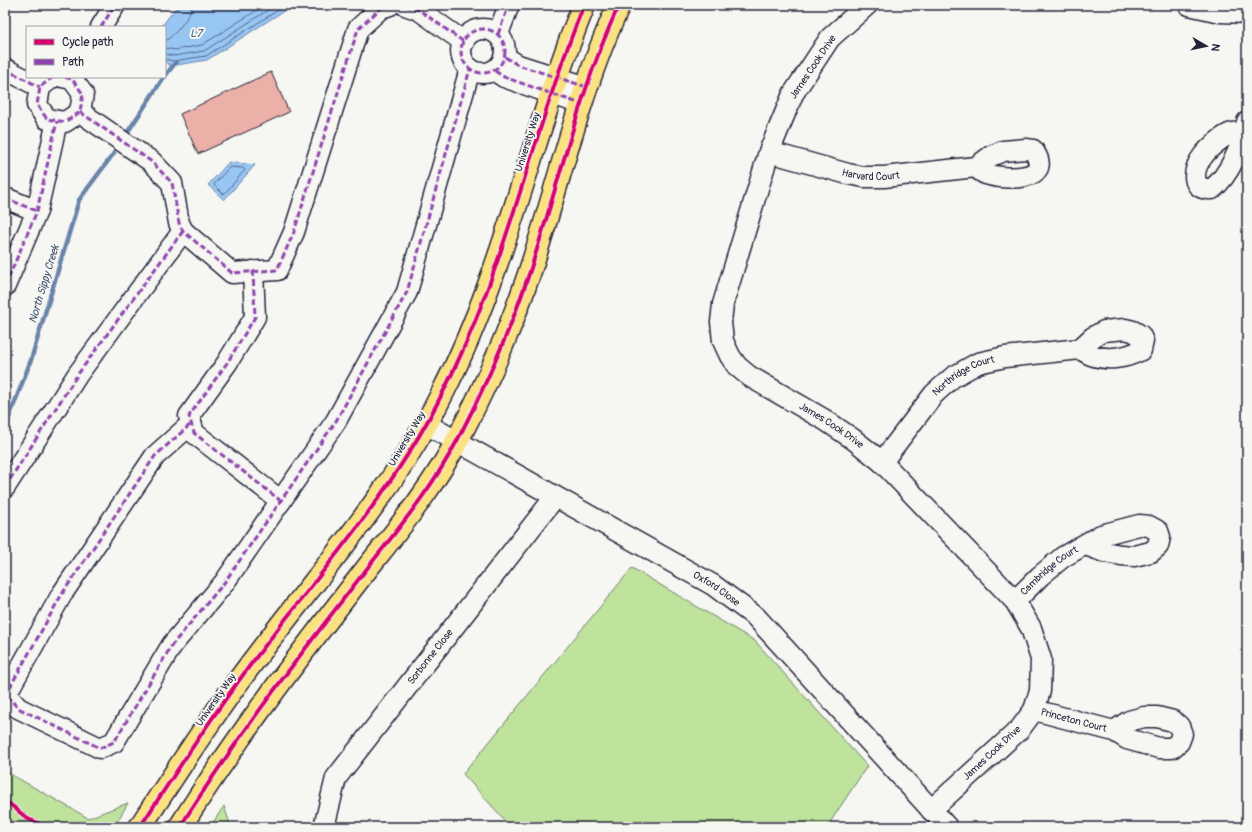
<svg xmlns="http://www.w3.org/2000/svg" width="1252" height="832" viewBox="0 0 1252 832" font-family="Pangolin,sans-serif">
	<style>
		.green { fill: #bfe29d; stroke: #70826c }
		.water { fill: #98c6f3; stroke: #6984a9 }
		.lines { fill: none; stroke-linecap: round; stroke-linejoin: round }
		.shore { stroke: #516485; stroke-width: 1 }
		.stream { stroke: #6984a9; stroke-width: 4.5 }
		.building { fill: #ebb0a8; stroke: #22223b }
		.minor-casing { stroke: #22223b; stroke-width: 23 }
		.major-casing { stroke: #22223b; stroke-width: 25 }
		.minor { stroke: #f6f6f2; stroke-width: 20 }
		.major { stroke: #fbe180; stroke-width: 22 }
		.quiet { stroke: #8e44ad; stroke-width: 3; stroke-dasharray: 6 3; stroke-linecap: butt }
		.cycleway-casing { stroke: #f6f6f2; stroke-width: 6 }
		.cycleway { stroke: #d6006c; stroke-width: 4 }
		.labels { text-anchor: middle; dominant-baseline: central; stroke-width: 4; stroke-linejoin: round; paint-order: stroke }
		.street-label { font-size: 10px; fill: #22223b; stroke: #f6f6f2 }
		.water-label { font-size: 11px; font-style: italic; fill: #455372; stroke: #f6f6f2 }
	</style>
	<rect width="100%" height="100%" fill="#f6f6f2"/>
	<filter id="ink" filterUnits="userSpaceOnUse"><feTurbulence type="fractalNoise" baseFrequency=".025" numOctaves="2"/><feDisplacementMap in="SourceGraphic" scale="8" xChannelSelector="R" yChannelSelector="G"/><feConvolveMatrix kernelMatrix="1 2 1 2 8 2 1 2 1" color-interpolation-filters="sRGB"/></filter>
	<g filter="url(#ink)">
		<!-- green -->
		<g class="green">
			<path d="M 632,568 L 755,641 L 867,766 L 827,827 L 511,827 L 463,774 Z"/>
			<path d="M 5,771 L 88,818 L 128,803 L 114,827 L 5,827 Z"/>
			<path d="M 224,806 L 231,827 L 210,827 Z"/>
		</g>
		<!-- water -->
		<g class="water">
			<path d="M 178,5 L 293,5 L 207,60 L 171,66 L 165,62 L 165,27 L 161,27 Z"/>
			<path d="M 229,162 L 255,165 L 224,200 L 208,185 Z"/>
		</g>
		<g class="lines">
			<!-- shore -->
			<g class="shore">
				<path d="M 165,41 C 173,38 192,14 192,5"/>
				<path d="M 165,48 L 175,50 L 202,45 L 265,5"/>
				<path d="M 165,54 L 174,56 L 204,51 L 276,5"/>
				<path d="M 165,59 L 173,61 L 206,56 L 286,5"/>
				<path d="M 230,167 L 243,168 L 245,170 L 225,193 L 223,194 L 214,185 Z"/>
			</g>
			<!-- stream -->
			<g class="stream">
				<path d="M 165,76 L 176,62"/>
				<path d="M 127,133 L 164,77"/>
				<path d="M 5,428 L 31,360 L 79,200 L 114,153"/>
			</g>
		</g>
		<!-- building -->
		<path class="building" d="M 271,72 L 289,112 L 198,154 L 180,114 Z"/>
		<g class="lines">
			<!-- minor casing -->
			<g class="minor-casing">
				<g id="minor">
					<path d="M 405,5 L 419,10 L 464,42"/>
					<path id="s1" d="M 867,5 L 830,38 L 793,94 L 769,152 L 723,304 L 721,322 L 723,341 L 730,356 L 737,366 L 749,376 L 825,420 L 853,439 L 882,462 L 1015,601 L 1031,628 L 1041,659 L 1040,691 L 1034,710 L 1020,729 L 931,810"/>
					<path d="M 1189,5 L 1220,12 L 1247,13"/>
					<path d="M 101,27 L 115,5"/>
					<circle cx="483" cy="51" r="22"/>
					<path d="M 498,34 L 509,5"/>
					<path d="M 505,57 L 518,65 L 587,87"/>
					<path d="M 5,69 L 40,87"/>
					<path d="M 495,71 L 504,77 L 581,104"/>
					<path d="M 53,77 L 40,87 L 37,105 L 47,119 L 65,122 L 80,112 L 83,94 L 72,79 L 62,77"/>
					<path d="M 80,112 L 152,162 L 172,183 L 179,223 L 183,231 L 232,273 L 277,270 L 294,232 L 358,29 L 381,8 L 390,5"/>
					<path d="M 1245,133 C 1241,133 1236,132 1232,133 C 1224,135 1208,149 1203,156 C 1193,168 1189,191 1212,189 C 1229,176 1243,144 1247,122"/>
					<path id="s2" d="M 769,152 L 848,174 L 864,177 L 884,177 L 976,167 L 991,156 L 1003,151 L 1026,149 L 1033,150 C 1056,182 1004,180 986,174 C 983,173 979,170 976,167"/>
					<path d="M 5,198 L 37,211"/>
					<path d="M 253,271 L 255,317 L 227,363 L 189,416 L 194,433 L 281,501"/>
					<path d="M 5,286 L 37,211 L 57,121"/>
					<path id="s3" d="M 426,424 L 713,585 L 756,617 L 947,827"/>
					<path id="s4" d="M 882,462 L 934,394 L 953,377 L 978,363 L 1005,357 L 1080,349 L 1093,337 L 1104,331 L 1125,329 L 1133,331 L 1140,335 L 1143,341 L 1141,350 C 1127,358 1107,361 1091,355 C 1088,354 1084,351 1080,349"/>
					<path d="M 5,487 L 78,374 L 183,231"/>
					<path id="s5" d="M 1015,601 L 1040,576 L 1063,557 L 1101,535 L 1139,525 L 1149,526 L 1158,531 L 1160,537 L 1158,546 L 1151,552 L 1134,556 L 1121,555 L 1104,552 L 1086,545"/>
					<path d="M 5,696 L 62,594 L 155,456 L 191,424"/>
					<path d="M 5,699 L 10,699 L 18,708 L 100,748 L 114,742 L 172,645 L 224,583 L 336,421 L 407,292 L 470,69"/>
					<path id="s6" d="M 1034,710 L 1114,731 L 1127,739 L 1159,748 L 1172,748 L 1179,742 L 1182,734 L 1179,726 L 1173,721 L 1157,717 L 1144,717 L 1129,721 L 1114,731"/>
					<path id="s7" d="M 324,827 L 336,778 L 555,497"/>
				</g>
			</g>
			<!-- major casing -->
			<g class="major-casing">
				<g id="major">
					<path d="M 140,827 C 180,766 219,705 264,647 C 327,564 396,487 443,392 C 506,269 532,132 584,5"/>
					<path d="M 180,827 C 231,746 289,669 348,593 C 386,543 429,495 458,439 C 486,385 510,331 529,274 C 559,184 579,91 619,5"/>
				</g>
			</g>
			<!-- minor -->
			<use href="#minor" class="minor"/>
			<!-- major -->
			<use href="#major" class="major"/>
			<!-- quiet -->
			<g class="quiet">
				<path d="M 405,5 L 419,10 L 464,42"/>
				<path d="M 101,27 L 115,5"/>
				<circle cx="483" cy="51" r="22"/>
				<path d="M 498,34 L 509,5"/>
				<path d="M 505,57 L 518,65 L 587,87"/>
				<path d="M 5,69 L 40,87"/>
				<path d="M 495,71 L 504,77 L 581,104"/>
				<path d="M 53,77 L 40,87 L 37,105 L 47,119 L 65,122 L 80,112 L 83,94 L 72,79 L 62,77"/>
				<path d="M 80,112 L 152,162 L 172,183 L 179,223 L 183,231 L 232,273 L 277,270 L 294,232 L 358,29 L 381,8 L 390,5"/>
				<path d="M 5,198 L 37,211"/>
				<path d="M 253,271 L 255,317 L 227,363 L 189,416 L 194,433 L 281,501"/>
				<path d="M 5,286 L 37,211 L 57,121"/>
				<path d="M 5,487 L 78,374 L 183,231"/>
				<path d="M 5,696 L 62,594 L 155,456 L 191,424"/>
				<path d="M 5,699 L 10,699 L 18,708 L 100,748 L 114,742 L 172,645 L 224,583 L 336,421 L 407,292 L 470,69"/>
			</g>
			<!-- cycleway casing -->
			<g class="cycleway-casing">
				<g id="cycleway">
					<path d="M 5,800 L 28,819 L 49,827"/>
					<path d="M 140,827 C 180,766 219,705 264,647 C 327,564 396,487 443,392 C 506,269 532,132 584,5"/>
					<path d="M 180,827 C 231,746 289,669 348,593 C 386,543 429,495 458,439 C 486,385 510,331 529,274 C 559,184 579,91 619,5"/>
				</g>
			</g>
			<!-- cycleway -->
			<use href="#cycleway" class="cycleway"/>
		</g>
	</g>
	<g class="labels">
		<!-- street labels -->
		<g class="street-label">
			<text transform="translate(813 67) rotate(-56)">James Cook Drive</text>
			<text transform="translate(528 142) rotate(-72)">University Way</text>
			<text stroke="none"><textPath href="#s2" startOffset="105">Harvard Court</textPath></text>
			<text stroke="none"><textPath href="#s4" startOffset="121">Northridge Court</textPath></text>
			<text stroke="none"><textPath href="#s1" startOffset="516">James Cook Drive</textPath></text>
			<text transform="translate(407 439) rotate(-59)">University Way</text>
			<text stroke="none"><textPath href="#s5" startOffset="46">Cambridge Court</textPath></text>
			<text stroke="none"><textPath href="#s3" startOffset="334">Oxford Close</textPath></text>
			<text stroke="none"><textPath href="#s7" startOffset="204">Sorbonne Close</textPath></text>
			<text transform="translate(216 700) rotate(-55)">University Way</text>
			<text stroke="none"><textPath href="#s6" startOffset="41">Princeton Court</textPath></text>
			<text transform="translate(992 753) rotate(-43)">James Cook Drive</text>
		</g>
		<!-- water labels -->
		<g class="water-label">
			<text x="196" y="33">L7</text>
			<text transform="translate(44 284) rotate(-73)">North Sippy Creek</text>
		</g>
	</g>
	<!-- margin -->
	<rect width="1252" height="832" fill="none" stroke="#f6f6f2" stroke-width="20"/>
	<rect x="10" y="10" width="1232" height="812" fill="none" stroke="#22223b" stroke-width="1.5" filter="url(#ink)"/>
	<!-- legend -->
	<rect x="26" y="26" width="140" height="52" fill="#f6f6f2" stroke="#a1a1a9"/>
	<rect x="34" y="39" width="20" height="6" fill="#d6006c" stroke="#a1a1a9"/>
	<text x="62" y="46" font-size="12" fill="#22223b">Cycle path</text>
	<rect x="34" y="59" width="20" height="6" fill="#8e44ad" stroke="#a1a1a9"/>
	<text x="62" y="66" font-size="12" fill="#22223b">Path</text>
	<!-- north arrow -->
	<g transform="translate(1206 46) rotate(99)" stroke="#f6f6f2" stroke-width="3" paint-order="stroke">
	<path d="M0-3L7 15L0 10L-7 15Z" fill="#22223b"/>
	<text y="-6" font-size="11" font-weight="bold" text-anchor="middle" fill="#22223b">N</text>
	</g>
</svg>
